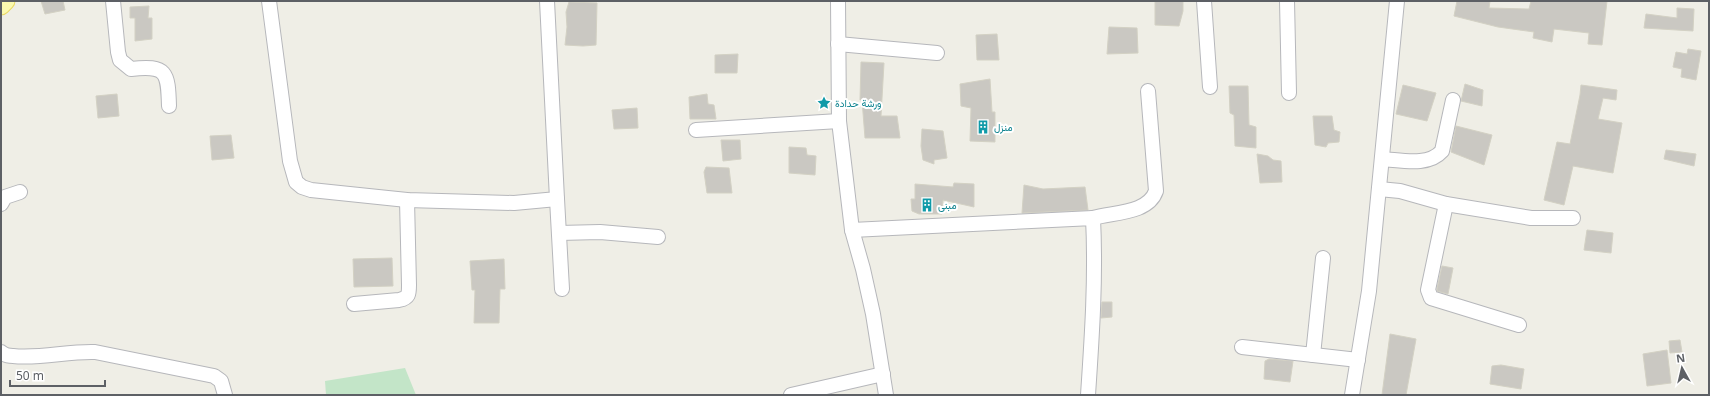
<svg xmlns="http://www.w3.org/2000/svg" width="1710" height="396" viewBox="0 0 1710 396" font-family="'Noto Sans',Vazirmatn,sans-serif">
	<style>
		.green { fill: #c3e5c8 }
		.building { fill: #cac8c2; stroke: #d3d1c4 }
		.lines { fill: none; stroke-linecap: round; stroke-linejoin: round }
		.minor-casing { stroke: #b6b7bb; stroke-width: 16 }
		.major-casing { stroke: #ead863; stroke-width: 19 }
		.minor { stroke: #fff; stroke-width: 14 }
		.major { stroke: #fbf9af; stroke-width: 17 }
		.labels { text-anchor: middle; dominant-baseline: central; stroke-width: 4; stroke-linejoin: round; paint-order: stroke }
		.culture-label { font-size: 10px; fill: #0d838f; stroke: #fff; text-anchor: start }
	</style>
	<rect width="100%" height="100%" fill="#efeee6"/>
	<!-- green -->
	<path class="green" d="M 405,368 L 416,395 L 326,395 L 325,381 Z"/>
	<!-- building -->
	<g class="building">
		<path d="M 41,1 L 63,1 L 65,10 L 45,14 Z"/>
		<path d="M 1155,1 L 1183,1 L 1183,11 L 1179,26 L 1155,25 Z"/>
		<path d="M 1457,1 L 1490,1 L 1489,8 L 1529,9 L 1531,1 L 1607,1 L 1602,45 L 1588,44 L 1589,33 L 1554,29 L 1552,42 L 1533,38 L 1534,32 L 1498,27 L 1454,16 Z"/>
		<path d="M 569,2 L 597,3 L 596,45 L 583,46 L 565,45 L 567,27 L 566,12 Z"/>
		<path d="M 149,6 L 148,18 L 152,18 L 152,39 L 135,41 L 135,18 L 130,18 L 130,7 Z"/>
		<path d="M 1677,8 L 1694,9 L 1693,31 L 1644,28 L 1646,14 L 1677,18 Z"/>
		<path d="M 1109,27 L 1137,28 L 1138,53 L 1107,54 Z"/>
		<path d="M 997,34 L 999,60 L 977,60 L 976,35 Z"/>
		<path d="M 1688,49 L 1701,51 L 1696,80 L 1681,77 L 1682,69 L 1673,67 L 1676,52 L 1687,54 Z"/>
		<path d="M 738,54 L 737,73 L 715,73 L 715,55 Z"/>
		<path d="M 861,62 L 884,63 L 881,116 L 897,116 L 900,138 L 865,138 L 862,100 L 860,100 Z"/>
		<path d="M 990,79 L 992,112 L 995,112 L 995,142 L 970,141 L 971,108 L 961,106 L 960,84 Z"/>
		<path d="M 1465,84 L 1483,90 L 1482,106 L 1461,101 Z"/>
		<path d="M 1403,85 L 1436,93 L 1427,121 L 1396,114 Z"/>
		<path d="M 1581,85 L 1617,90 L 1616,100 L 1603,98 L 1598,119 L 1622,123 L 1613,173 L 1573,166 L 1564,205 L 1544,200 L 1557,142 L 1570,144 L 1580,95 Z"/>
		<path d="M 1229,86 L 1248,86 L 1249,125 L 1256,127 L 1256,148 L 1235,146 L 1234,115 L 1230,113 Z"/>
		<path d="M 117,94 L 119,116 L 98,118 L 96,96 Z"/>
		<path d="M 707,94 L 708,104 L 714,105 L 716,119 L 690,119 L 689,97 Z"/>
		<path d="M 637,108 L 638,128 L 614,129 L 612,110 Z"/>
		<path d="M 1313,116 L 1332,116 L 1334,130 L 1340,132 L 1339,142 L 1328,143 L 1326,147 L 1315,145 Z"/>
		<path d="M 1456,126 L 1492,135 L 1484,165 L 1451,152 Z"/>
		<path d="M 922,129 L 943,131 L 947,158 L 934,160 L 934,164 L 923,160 L 921,146 Z"/>
		<path d="M 231,135 L 234,158 L 212,160 L 210,136 Z"/>
		<path d="M 721,140 L 740,140 L 741,159 L 723,161 Z"/>
		<path d="M 789,147 L 806,148 L 807,155 L 816,156 L 815,175 L 789,173 Z"/>
		<path d="M 1666,150 L 1696,154 L 1694,166 L 1664,159 Z"/>
		<path d="M 1257,154 L 1268,156 L 1273,160 L 1281,161 L 1282,182 L 1260,183 Z"/>
		<path d="M 706,167 L 729,168 L 732,193 L 707,193 L 704,172 Z"/>
		<path d="M 954,183 L 974,184 L 974,207 L 943,200 L 942,214 L 919,214 L 912,211 L 911,199 L 915,199 L 915,184 L 953,187 Z"/>
		<path d="M 1024,185 L 1043,189 L 1085,187 L 1088,210 L 1022,213 Z"/>
		<path d="M 1587,230 L 1613,233 L 1611,253 L 1584,250 Z"/>
		<path d="M 392,258 L 393,286 L 354,287 L 353,259 Z"/>
		<path d="M 504,259 L 505,289 L 500,289 L 499,323 L 474,323 L 475,290 L 472,290 L 470,261 Z"/>
		<path d="M 1442,266 L 1453,268 L 1448,294 L 1437,291 L 1437,289 Z"/>
		<path d="M 1102,302 L 1112,302 L 1112,317 L 1101,318 Z"/>
		<path d="M 1390,334 L 1416,339 L 1406,395 L 1382,395 Z"/>
		<path d="M 1680,340 L 1682,352 L 1670,353 L 1669,341 Z"/>
		<path d="M 1667,350 L 1671,383 L 1647,386 L 1643,354 Z"/>
		<path d="M 1269,359 L 1293,361 L 1290,382 L 1264,379 L 1265,361 Z"/>
		<path d="M 1501,365 L 1524,369 L 1521,389 L 1490,384 L 1492,366 Z"/>
	</g>
	<g class="lines">
		<!-- minor casing -->
		<g class="minor-casing">
			<g id="minor">
				<path d="M 113,1 L 118,52 L 120,60 L 131,69 C 167,65 168,72 169,106"/>
				<path d="M 269,1 L 290,161 L 296,182 L 302,187 L 311,190 L 407,200 L 514,203 L 557,199 L 547,1"/>
				<path d="M 838,1 L 839,121 L 852,230 L 863,269 L 873,314 L 886,395"/>
				<path d="M 1204,1 L 1210,87"/>
				<path d="M 1287,1 L 1289,93"/>
				<path d="M 838,44 L 937,53"/>
				<path d="M 696,130 L 839,121"/>
				<path d="M 1382,159 C 1401,160 1428,167 1442,151 L 1453,100"/>
				<path d="M 1379,189 L 1400,191 L 1446,204 L 1531,218 L 1573,218"/>
				<path d="M 557,199 L 562,289"/>
				<path d="M 1,204 L 5,197 L 20,192"/>
				<path d="M 1446,204 L 1428,290 L 1431,298 L 1519,325"/>
				<path d="M 1093,218 C 1113,212 1148,214 1156,191 L 1148,91"/>
				<path d="M 852,230 L 1093,218 C 1096,277 1092,336 1088,395"/>
				<path d="M 559,233 L 600,232 L 658,237"/>
				<path d="M 354,304 L 399,300 C 409,298 409,294 409,285 L 407,200"/>
				<path d="M 1242,347 L 1358,360"/>
				<path d="M 1,352 C 4,355 8,356 13,356 C 40,359 68,351 95,352 L 214,376 L 221,381 L 225,395"/>
				<path d="M 1313,355 L 1323,258"/>
				<path d="M 791,395 L 883,374"/>
				<path d="M 1352,395 L 1369,291 L 1397,1"/>
			</g>
		</g>
		<!-- major casing -->
		<g class="major-casing">
			<path id="major" d="M 1,6 L 6,1"/>
		</g>
		<!-- minor -->
		<use href="#minor" class="minor"/>
		<!-- major -->
		<use href="#major" class="major"/>
	</g>
	<!-- icons -->
	<defs>
		<g id="sight-bare" transform="scale(1.08)"><path d="M0-6L1.8-2.2L6-1.7L2.9 1.2L3.7 5.4L0 3.3L-3.7 5.4L-2.9 1.2L-6-1.7L-1.8-2.2Z" fill="#0f9aa8" stroke="#fff" stroke-width="2.5" paint-order="stroke"/></g>
		<g id="building-bare" transform="scale(1.08)"><path d="M-4-6H4V6H1V3H-1V6H-4ZM-2.5-4.3h1.7v1.8h-1.7ZM.8-4.3h1.7v1.8H.8ZM-2.5-1h1.7V.8h-1.7ZM.8-1h1.7V.8H.8Z" fill="#0f9aa8" stroke="#fff" stroke-width="2.5" paint-order="stroke"/></g>
	</defs>
	<g fill-rule="evenodd">
		<use href="#sight-bare" x="824" y="103"/>
		<use href="#building-bare" x="983" y="127"/>
		<use href="#building-bare" x="927" y="205"/>
	</g>
	<g class="labels">
		<!-- culture labels -->
		<g class="culture-label">
			<text x="835" y="103">ورشة حدادة</text>
			<text x="994" y="127">منزل</text>
			<text x="938" y="205">مبنى</text>
		</g>
	</g>
	<!-- border -->
	<rect width="1710" height="396" fill="none" stroke="#5d6065" stroke-width="4"/>
	<!-- north arrow -->
	<g transform="translate(1682 368) rotate(352)" stroke="#ffffff" stroke-width="3" paint-order="stroke">
	<path d="M0-3L7 15L0 10L-7 15Z" fill="#5d6065"/>
	<text y="-6" font-size="11" font-weight="bold" text-anchor="middle" fill="#5d6065">N</text>
	</g>
	<!-- scale -->
	<path d="M10 380v6h95v-6" fill="none" stroke="#5d6065" stroke-width="2"/>
	<text x="16" y="380" font-size="12" fill="#5d6065" stroke="#ffffff" stroke-width="3" paint-order="stroke">50 m</text>
</svg>
